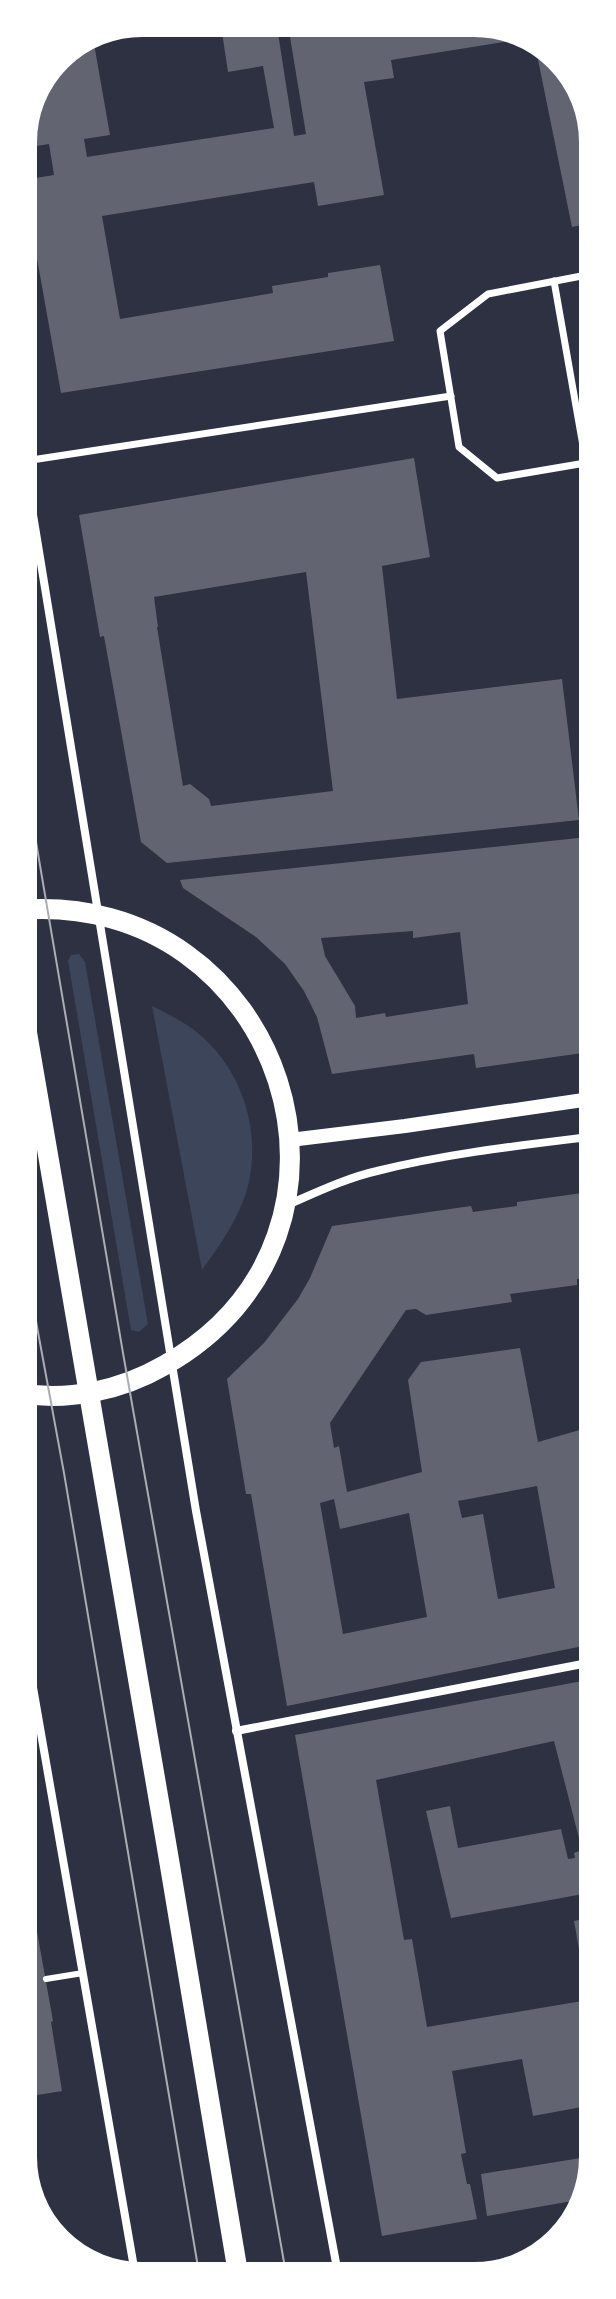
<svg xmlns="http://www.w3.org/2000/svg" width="616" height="2299" viewBox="0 0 616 2299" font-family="Spectral,serif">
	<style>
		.green { fill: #3c4559 }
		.building { fill: #626471; fill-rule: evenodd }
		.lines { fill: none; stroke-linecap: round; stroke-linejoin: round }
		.service { stroke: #fff; stroke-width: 6 }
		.pedestrian { stroke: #fff; stroke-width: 7 }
		.minor { stroke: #fff; stroke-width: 8 }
		.tertiary { stroke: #fff; stroke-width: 14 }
		.primary { stroke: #fff; stroke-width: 20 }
		.tram { stroke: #abadb3; stroke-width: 2 }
		.rim { fill: none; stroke: #fff; stroke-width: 10 }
	</style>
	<rect width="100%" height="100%" fill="#2d3142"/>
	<!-- green -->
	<g class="green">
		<path d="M 79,954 L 85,962 L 148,1324 L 139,1332 L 131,1330 L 68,961 L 71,955 Z"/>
		<path d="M 152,1006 C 165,1012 178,1019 190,1027 C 248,1068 269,1150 238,1213 C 228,1234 215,1252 202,1270 Z"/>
		<path d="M 19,1264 L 31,1332 L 19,1330 Z"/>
	</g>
	<!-- building -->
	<g class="building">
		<path d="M 220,19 L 505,22 L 521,32 L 522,39 L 391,60 L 394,78 L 364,82 L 384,195 L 318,206 L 314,182 L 102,216 L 120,319 L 273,293 L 272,286 L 328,277 L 328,273 L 380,265 L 394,341 L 61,393 L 23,180 L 54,175 L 49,144 L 18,149 L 18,135 L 55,54 L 93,38 L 110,135 L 84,139 L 87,157 L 274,128 L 263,66 L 228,72 ZM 289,31 L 306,134 L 294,136 L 278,33 Z"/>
		<path d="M 534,40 L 567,60 L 597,126 L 597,222 L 572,227 Z"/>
		<path d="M 414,458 L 430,557 L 382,566 L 397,699 L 562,679 L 579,820 L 167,863 L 141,842 L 104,636 L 100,637 L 79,515 ZM 306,572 L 333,791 L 211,806 L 209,799 L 190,784 L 183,786 L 157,627 L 158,627 L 154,597 Z"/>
		<path d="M 597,836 L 597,1051 L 476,1068 L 474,1054 L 332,1074 L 317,1017 L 304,991 L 285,964 L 256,937 L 183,888 L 180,880 ZM 413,931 L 413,938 L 460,932 L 468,1004 L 386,1017 L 385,1013 L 356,1018 L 355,1006 L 325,956 L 321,938 Z"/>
		<path d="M 597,1191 L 597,1277 L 577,1279 L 577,1285 L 510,1294 L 512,1302 L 426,1315 L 416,1309 L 406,1310 L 330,1423 L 334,1448 L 339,1446 L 347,1492 L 422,1472 L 408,1380 L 421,1362 L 520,1348 L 538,1442 L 597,1425 L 598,1643 L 287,1706 L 251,1494 L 246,1494 L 227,1379 L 264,1343 L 298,1299 L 310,1278 L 332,1226 L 471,1206 L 473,1212 L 494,1209 L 517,1206 L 517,1202 ZM 537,1486 L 555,1588 L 498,1599 L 483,1514 L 462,1518 L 458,1501 ZM 334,1499 L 340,1529 L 409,1513 L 427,1617 L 343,1634 L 320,1503 Z"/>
		<path d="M 598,1678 L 598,2104 L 533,2116 L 522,2059 L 452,2071 L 466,2153 L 461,2154 L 467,2184 L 470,2184 L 477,2219 L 382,2236 L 295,1735 ZM 554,1741 L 582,1850 L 574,1853 L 575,1858 L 568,1859 L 561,1829 L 458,1848 L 450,1806 L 426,1811 L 451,1918 L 583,1894 L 589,1918 L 574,1921 L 588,2000 L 427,2027 L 412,1939 L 404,1940 L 376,1780 Z"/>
		<path d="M 26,1870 L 53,2021 L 51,2022 L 62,2091 L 19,2098 L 19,1871 Z"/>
		<path d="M 587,2157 L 591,2180 L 584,2199 L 487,2216 L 481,2174 Z"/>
		<path d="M 471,2265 L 474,2280 L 397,2280 L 396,2278 Z"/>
	</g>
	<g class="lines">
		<!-- service -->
		<path class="service" d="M 46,1979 L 83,1973"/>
		<!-- pedestrian -->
		<g class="pedestrian">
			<path d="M 597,273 L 488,294 L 440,331 L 459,447 L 497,478 L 597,461"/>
			<path d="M 554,281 L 586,463"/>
			<path d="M 25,461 L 451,396"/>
		</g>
		<!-- minor -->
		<g class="minor">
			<path d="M 18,423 L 196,1511 L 339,2279"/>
			<path d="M 285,1206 C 315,1193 346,1178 377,1171 C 449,1153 524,1145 597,1136"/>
			<path d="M 19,1607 L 136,2279"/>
			<path d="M 236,1731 L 598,1661"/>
		</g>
		<!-- tertiary -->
		<path class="tertiary" d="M 290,1140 L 405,1126 L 597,1098"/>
		<!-- primary -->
		<g class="primary">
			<path d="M 19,910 C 283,889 396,1234 165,1365 C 122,1390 68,1402 19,1393"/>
			<path d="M 19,986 L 167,1848 L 239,2279"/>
		</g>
		<!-- tram -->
		<g class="tram">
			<path d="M 19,742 L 123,1353 L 287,2279"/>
			<path d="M 19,1229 L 64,1473 L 200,2279"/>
		</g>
	</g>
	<!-- crop -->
	<path d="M0 0H616V2299H0ZM142 32H474A110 110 0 0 1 584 142V2157A110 110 0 0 1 474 2267H142A110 110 0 0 1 32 2157V142A110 110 0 0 1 142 32Z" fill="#fff" fill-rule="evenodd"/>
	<path class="rim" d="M142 32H474A110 110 0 0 1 584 142V2157A110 110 0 0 1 474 2267H142A110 110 0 0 1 32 2157V142A110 110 0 0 1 142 32Z"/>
</svg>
